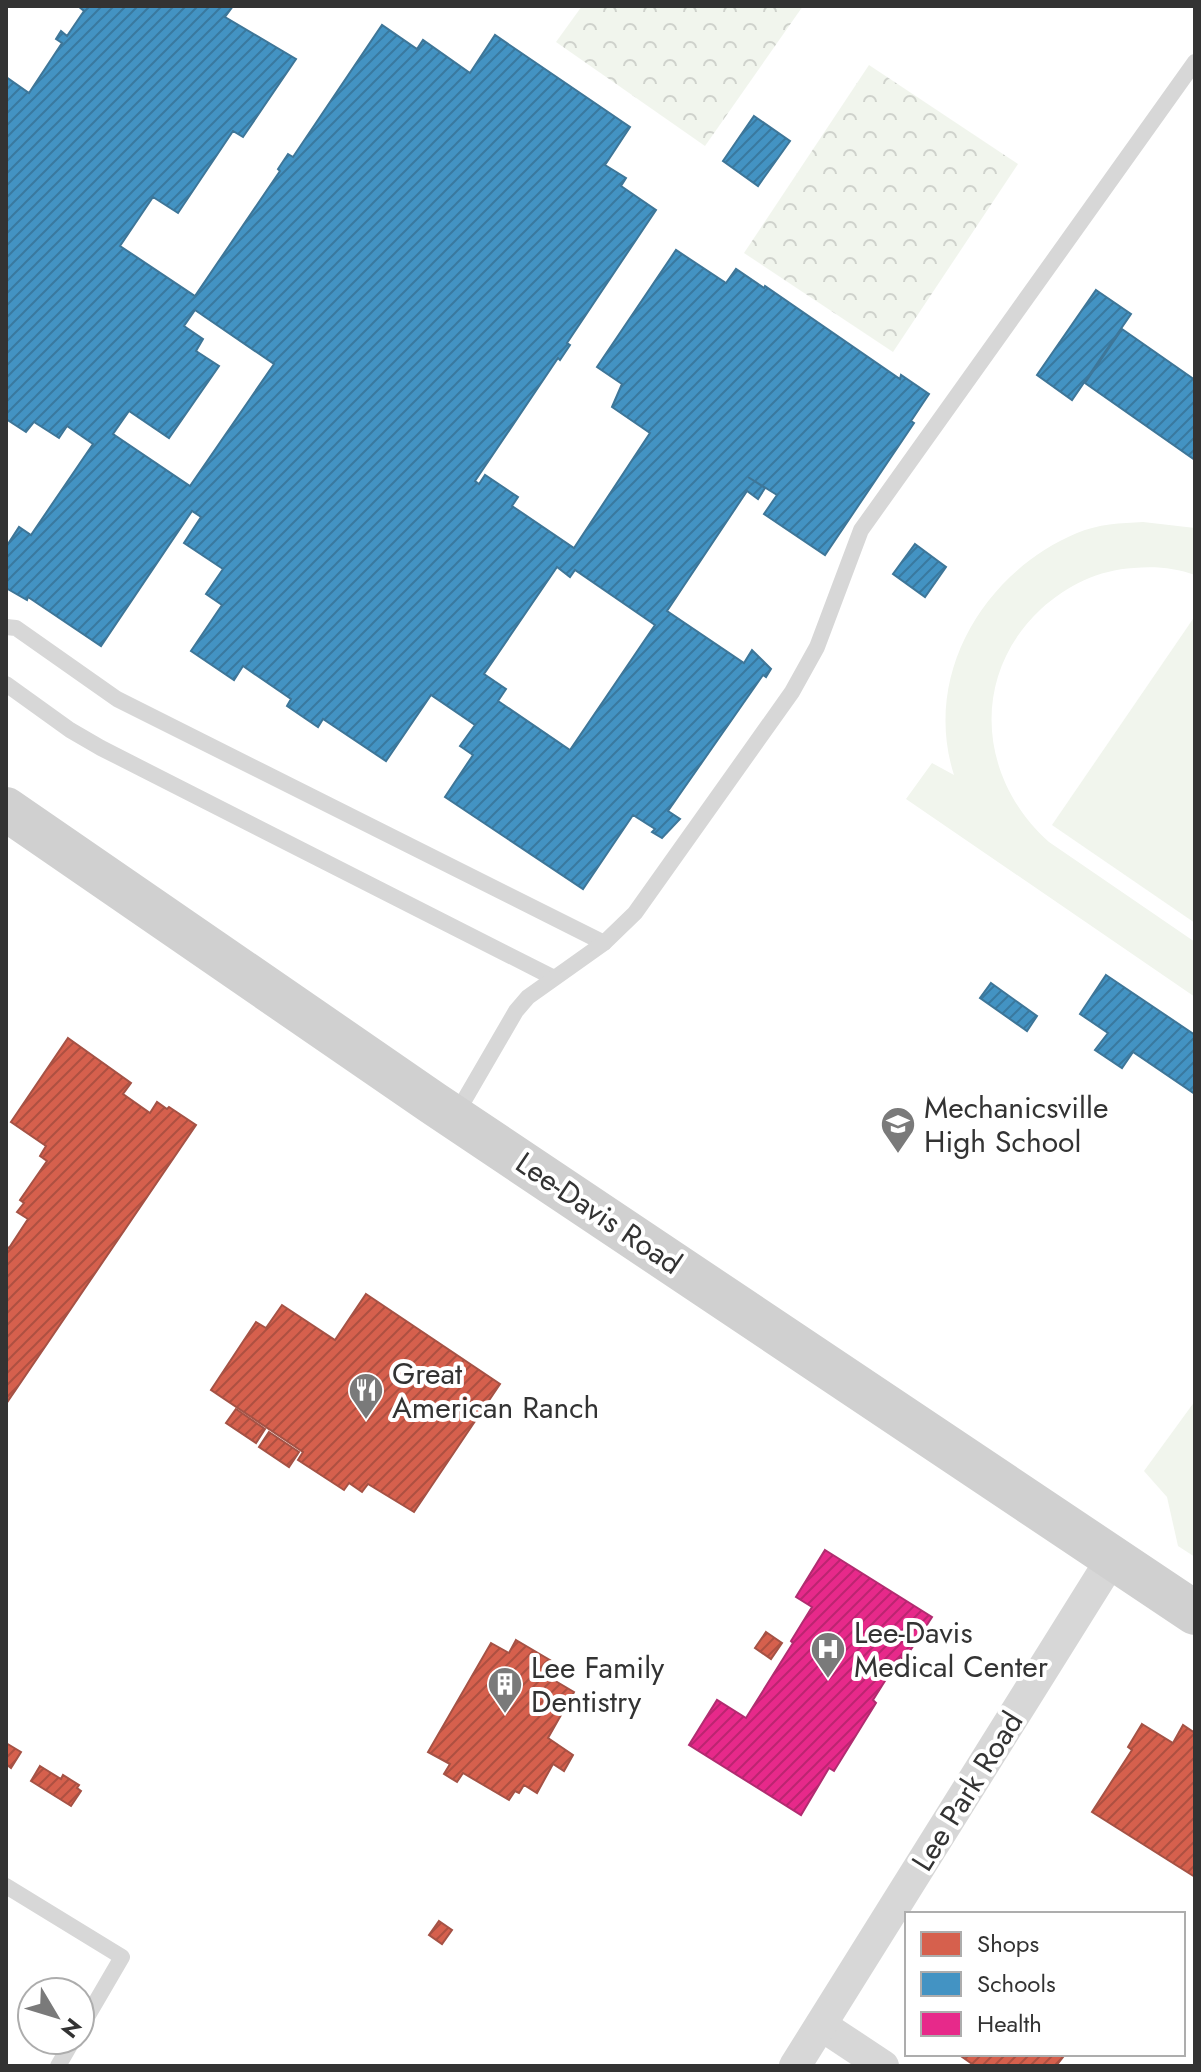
<svg xmlns="http://www.w3.org/2000/svg" width="1201" height="2072" viewBox="0 0 1201 2072" font-family="Jost,sans-serif">
	<style>
		.grass { fill: #f1f5ed }
		.park { fill: url(#park-crowns) }
		.shops { fill: url(#shops-hatch); stroke: #a55245; stroke-width: 2 }
		.schools { fill: url(#schools-hatch); stroke: #3e7698; stroke-width: 2; fill-rule: evenodd }
		.health { fill: url(#health-hatch); stroke: #b12c70; stroke-width: 2 }
		.lines { fill: none; stroke-linecap: round; stroke-linejoin: round }
		.lane { stroke: #d7d7d7; stroke-width: 16 }
		.street { stroke: #d7d7d7; stroke-width: 32 }
		.secondary { stroke: #d0d0d0; stroke-width: 44 }
		.labels { text-anchor: middle; dominant-baseline: central; stroke-width: 8; stroke-linejoin: round; paint-order: stroke }
		.poi-label { font-size: 30px; fill: #333; stroke: #fff; text-anchor: start }
		.street-label { font-size: 30px; fill: #333; stroke: #fff }
	</style>
	<defs>
		<pattern id="park-crowns" width="20" height="18" patternUnits="userSpaceOnUse" patternTransform="scale(2)"><rect width="20" height="18" fill="#f1f5ed"/><path d="M2 6a3 3 0 1 1 6 0M12 15a3 3 0 1 1 6 0" fill="none" stroke="#cfd2cc"/></pattern>
		<pattern id="shops-hatch" width="6" height="6" patternUnits="userSpaceOnUse" patternTransform="scale(2)"><rect width="6" height="6" fill="#d6604d"/><path d="M-1 1l2-2M0 6l6-6M5 7l2-2" fill="none" stroke="#ae5041"/></pattern>
		<pattern id="schools-hatch" width="6" height="6" patternUnits="userSpaceOnUse" patternTransform="scale(2)"><rect width="6" height="6" fill="#4393c3"/><path d="M-1 1l2-2M0 6l6-6M5 7l2-2" fill="none" stroke="#39799f"/></pattern>
		<pattern id="health-hatch" width="6" height="6" patternUnits="userSpaceOnUse" patternTransform="scale(2)"><rect width="6" height="6" fill="#e7298a"/><path d="M-1 1l2-2M0 6l6-6M5 7l2-2" fill="none" stroke="#bc2471"/></pattern>
	</defs>
	<rect width="100%" height="100%" fill="#fff"/>
	<!-- grass -->
	<g class="grass">
		<path d="M 1143,522 L 1195,528 L 1195,575 C 1176,568 1155,566 1134,568 C 1098,570 1068,585 1041,609 C 969,676 979,780 1049,842 L 1195,942 L 1195,997 L 906,799 L 932,763 L 954,775 C 922,675 984,572 1077,533 C 1098,524 1121,523 1143,522 Z"/>
		<path d="M 1195,616 L 1195,923 L 1052,825 Z"/>
		<path d="M 1195,1401 L 1195,1557 L 1178,1546 L 1167,1497 L 1144,1471 Z"/>
	</g>
	<!-- park -->
	<g class="park">
		<path d="M 582,6 L 803,6 L 705,146 L 556,42 Z"/>
		<path d="M 869,65 L 1018,164 L 893,352 L 744,253 Z"/>
	</g>
	<!-- shops -->
	<g class="shops">
		<path d="M 68,1038 L 131,1083 L 123,1094 L 150,1113 L 157,1102 L 167,1109 L 169,1107 L 196,1125 L 6,1404 L 6,1246 L 9,1248 L 28,1219 L 17,1212 L 24,1203 L 20,1200 L 47,1161 L 40,1156 L 46,1146 L 11,1122 Z"/>
		<path d="M 366,1294 L 500,1384 L 414,1512 L 368,1484 L 362,1492 L 349,1483 L 344,1490 L 298,1460 L 303,1452 L 211,1390 L 256,1322 L 266,1328 L 282,1305 L 335,1340 Z"/>
		<path d="M 236,1409 L 265,1429 L 256,1443 L 226,1423 Z"/>
		<path d="M 269,1432 L 299,1452 L 289,1467 L 259,1447 Z"/>
		<path d="M 766,1632 L 782,1643 L 771,1659 L 755,1648 Z"/>
		<path d="M 516,1640 L 555,1663 L 547,1676 L 574,1692 L 548,1738 L 573,1755 L 564,1771 L 553,1764 L 537,1793 L 524,1785 L 519,1793 L 515,1791 L 509,1800 L 463,1773 L 457,1782 L 444,1774 L 450,1764 L 428,1752 L 491,1643 L 509,1653 Z"/>
		<path d="M 1142,1724 L 1173,1743 L 1183,1725 L 1195,1733 L 1195,1877 L 1092,1812 L 1132,1750 L 1128,1747 Z"/>
		<path d="M 6,1743 L 21,1752 L 11,1768 L 6,1764 Z"/>
		<path d="M 40,1766 L 61,1779 L 63,1775 L 79,1785 L 77,1788 L 81,1791 L 71,1806 L 31,1781 Z"/>
		<path d="M 439,1921 L 452,1930 L 442,1944 L 429,1935 Z"/>
		<path d="M 958,2054 L 1058,2054 L 1063,2057 L 1056,2066 L 975,2066 Z"/>
	</g>
	<!-- schools -->
	<g class="schools">
		<path d="M 78,6 L 233,6 L 225,17 L 296,59 L 243,137 L 233,131 L 178,213 L 153,197 L 120,246 L 195,296 L 280,171 L 278,169 L 288,154 L 293,157 L 382,25 L 417,49 L 423,40 L 470,73 L 495,35 L 630,127 L 605,165 L 626,178 L 621,186 L 656,210 L 567,343 L 570,345 L 560,360 L 558,358 L 475,481 L 479,484 L 485,475 L 518,497 L 512,506 L 574,548 L 650,433 L 612,407 L 622,384 L 597,367 L 676,250 L 726,283 L 736,269 L 764,288 L 765,286 L 900,379 L 901,375 L 929,394 L 911,421 L 914,423 L 825,555 L 764,514 L 777,495 L 748,477 L 765,488 L 758,499 L 747,491 L 667,611 L 744,663 L 752,650 L 771,669 L 766,677 L 763,675 L 668,811 L 680,819 L 662,838 L 652,832 L 655,829 L 633,815 L 583,889 L 445,797 L 473,755 L 460,746 L 475,725 L 431,695 L 386,761 L 323,719 L 318,727 L 287,706 L 291,699 L 243,666 L 234,680 L 191,651 L 222,605 L 206,594 L 223,569 L 184,543 L 201,517 L 192,511 L 101,646 L 28,597 L 27,600 L 6,588 L 6,547 L 19,527 L 31,535 L 93,444 L 67,426 L 59,438 L 34,422 L 26,432 L 6,419 L 6,77 L 29,93 L 62,43 L 56,39 L 61,31 L 67,36 L 84,11 ZM 195,310 L 274,364 L 190,486 L 113,434 L 129,411 L 169,438 L 219,366 L 196,351 L 203,339 L 184,326 ZM 557,567 L 570,577 L 575,570 L 655,625 L 570,750 L 498,701 L 506,689 L 484,674 Z"/>
		<path d="M 754,116 L 790,141 L 758,186 L 723,161 Z"/>
		<path d="M 1096,290 L 1131,314 L 1072,400 L 1037,375 Z"/>
		<path d="M 1122,329 L 1195,380 L 1195,460 L 1085,383 Z"/>
		<path d="M 915,544 L 946,567 L 925,597 L 893,574 Z"/>
		<path d="M 1106,975 L 1195,1035 L 1195,1094 L 1133,1052 L 1122,1068 L 1095,1050 L 1108,1033 L 1080,1014 Z"/>
		<path d="M 991,983 L 1037,1016 L 1027,1031 L 980,998 Z"/>
	</g>
	<!-- health -->
	<path class="health" d="M 825,1550 L 932,1617 L 904,1660 L 900,1657 L 873,1700 L 876,1703 L 834,1771 L 829,1768 L 801,1815 L 689,1745 L 717,1700 L 746,1718 L 793,1643 L 791,1641 L 812,1607 L 796,1597 Z"/>
	<g class="lines">
		<!-- lane -->
		<g class="lane">
			<path d="M 6,627 L 16,628 L 117,699 L 604,943"/>
			<path d="M 6,684 L 70,730 L 101,748 L 554,978"/>
			<path d="M 455,1116 L 516,1011 L 528,997 L 604,943 L 635,913 L 792,692 L 817,647 L 861,530 L 1195,62"/>
			<path d="M 6,1886 L 122,1957 L 80,2029"/>
			<path d="M 58,2066 L 73,2040"/>
		</g>
		<!-- street -->
		<g class="street">
			<path d="M 821,2025 L 883,2066"/>
			<path d="M 795,2066 L 1113,1557"/>
		</g>
		<!-- secondary -->
		<path class="secondary" d="M 6,809 L 433,1103 L 1195,1613"/>
	</g>
	<!-- icons -->
	<defs>
		<g id="school-pin" transform="scale(1.8)"><path d="M0 17L-7.5 6A9.5 9.5 0 1 1 7.5 6Z" fill="#7a7a7a" stroke="#fff"/><path d="M0-5L7-2L0 1L-7-2ZM-4 1L0 2.5L4 1V4Q0 6-4 4Z" fill="#fff"/></g>
		<g id="restaurant-pin" transform="scale(1.8)"><path d="M0 17L-7.5 6A9.5 9.5 0 1 1 7.5 6Z" fill="#7a7a7a" stroke="#fff"/><path d="M-5-6h1v4h1v-4h1v4h1v-4h1v5L-1.5 .5V6h-2V.5L-5-1ZM5-6V6H3V1.5H1.5Q1.5-4 5-6Z" fill="#fff"/></g>
		<g id="hospital-pin" transform="scale(1.8)"><path d="M0 17L-7.5 6A9.5 9.5 0 1 1 7.5 6Z" fill="#7a7a7a" stroke="#fff"/><path d="M-5-5h3v3.5h4V-5h3V5h-3V1.5h-4V5h-3Z" fill="#fff"/></g>
		<g id="building-pin" transform="scale(1.8)"><path d="M0 17L-7.5 6A9.5 9.5 0 1 1 7.5 6Z" fill="#7a7a7a" stroke="#fff"/><path d="M-4-6H4V6H1V3H-1V6H-4ZM-2.5-4.3h1.7v1.8h-1.7ZM.8-4.3h1.7v1.8H.8ZM-2.5-1h1.7V.8h-1.7ZM.8-1h1.7V.8H.8Z" fill="#fff"/></g>
	</defs>
	<g fill-rule="evenodd">
		<use href="#school-pin" x="898" y="1124"/>
		<use href="#restaurant-pin" x="366" y="1390"/>
		<use href="#hospital-pin" x="828" y="1649"/>
		<use href="#building-pin" x="505" y="1684"/>
	</g>
	<g class="labels">
		<!-- poi labels -->
		<g class="poi-label">
			<text x="924" y="1107">Mechanicsville<tspan x="924" dy="34">High School</tspan></text>
			<text x="392" y="1373">Great<tspan x="392" dy="34">American Ranch</tspan></text>
			<text x="854" y="1632">Lee-Davis<tspan x="854" dy="34">Medical Center</tspan></text>
			<text x="531" y="1667">Lee Family<tspan x="531" dy="34">Dentistry</tspan></text>
		</g>
		<!-- street labels -->
		<g class="street-label">
			<text transform="translate(599 1213) rotate(34)">Lee-Davis Road</text>
			<text transform="translate(967 1791) rotate(-58)">Lee Park Road</text>
		</g>
	</g>
	<!-- border -->
	<rect width="1201" height="2072" fill="none" stroke="#333333" stroke-width="16"/>
	<!-- legend -->
	<rect x="905" y="1912" width="280" height="144" fill="#ffffff" stroke="#adadad" stroke-width="2"/>
	<rect x="921" y="1932" width="40" height="24" fill="#d6604d" stroke="#adadad" stroke-width="2"/>
	<text x="977" y="1952" font-size="24" fill="#333333">Shops</text>
	<rect x="921" y="1972" width="40" height="24" fill="#4393c3" stroke="#adadad" stroke-width="2"/>
	<text x="977" y="1992" font-size="24" fill="#333333">Schools</text>
	<rect x="921" y="2012" width="40" height="24" fill="#e7298a" stroke="#adadad" stroke-width="2"/>
	<text x="977" y="2032" font-size="24" fill="#333333">Health</text>
	<!-- north arrow -->
	<g transform="translate(56 2016) rotate(128)"><circle r="38" fill="#ffffff" stroke="#adadad" stroke-width="2"/>
	<path d="M0-6L14 30L0 20L-14 30Z" fill="#7a7a7a"/>
	<text y="-12" font-size="22" font-weight="bold" text-anchor="middle" fill="#333333">N</text>
	</g>
</svg>
